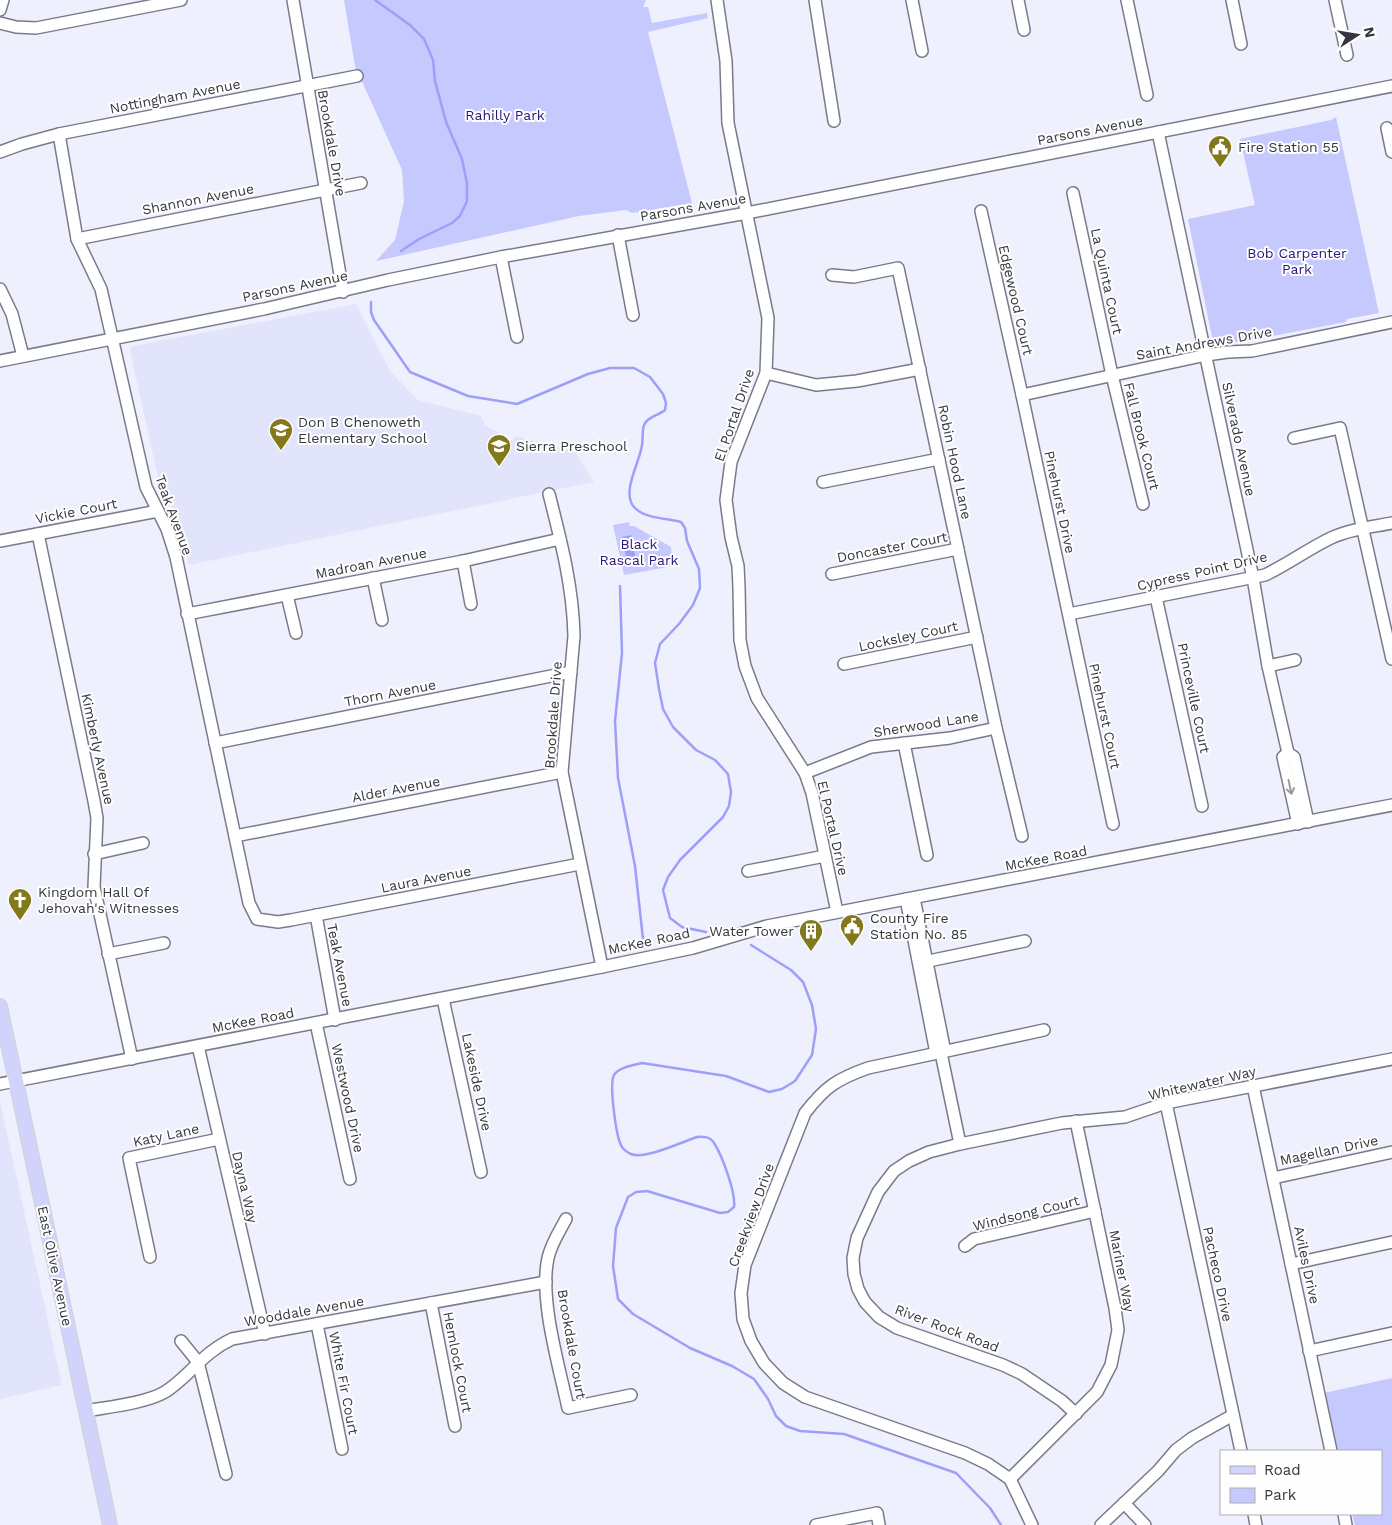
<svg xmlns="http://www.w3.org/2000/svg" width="1392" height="1525" viewBox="0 0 1392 1525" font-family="'Work Sans',sans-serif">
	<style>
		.built { fill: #e2e4fc }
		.green { fill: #c6c9fd }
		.water { fill: #9d9ff8 }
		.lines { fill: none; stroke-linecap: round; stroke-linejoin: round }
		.stream { stroke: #9d9ff8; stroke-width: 2.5 }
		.minor-casing { stroke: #797b89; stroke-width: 14 }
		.major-casing { stroke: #d3d3d4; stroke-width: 16 }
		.minor { stroke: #fff; stroke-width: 11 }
		.major { stroke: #d1d3fa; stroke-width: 14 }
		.oneway { stroke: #9a9b9e }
		.labels { text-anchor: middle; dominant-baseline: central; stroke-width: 4; stroke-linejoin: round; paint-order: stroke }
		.street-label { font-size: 14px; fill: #36373d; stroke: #fefefe }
		.park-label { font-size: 14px; fill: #2c167c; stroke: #fefefe }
		.poi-label { font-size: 14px; fill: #36373d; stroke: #fefefe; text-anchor: start }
	</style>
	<rect width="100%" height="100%" fill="#eff0fd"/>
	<!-- built -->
	<g class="built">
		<path d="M 356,304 L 390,371 L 418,400 L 481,416 L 485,425 L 512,441 L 516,436 L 575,452 L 594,482 L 189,565 L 178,520 L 157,473 L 130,350 L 132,346 Z"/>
		<path d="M 0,1101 L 62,1385 L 0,1399 Z"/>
	</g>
	<!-- green -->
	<g class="green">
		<path d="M 344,0 L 646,0 L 643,7 L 648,7 L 652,23 L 707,13 L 708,18 L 648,32 L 692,203 L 632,213 L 626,210 L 579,216 L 376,261 L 395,240 L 404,201 L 402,170 L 355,66 Z"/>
		<path d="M 1336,117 L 1379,313 L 1347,319 L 1346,322 L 1247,341 L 1220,343 L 1212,337 L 1188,219 L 1255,205 L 1240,139 L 1331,120 Z"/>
		<path d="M 629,522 L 630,526 L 634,526 L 671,547 L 673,566 L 624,575 L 613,525 Z"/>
		<path d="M 1392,1378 L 1392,1525 L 1355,1525 L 1352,1514 L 1381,1514 L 1381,1451 L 1338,1451 L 1324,1393 Z"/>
	</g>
	<!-- water -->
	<path class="water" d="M 631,535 L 636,560 L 627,562 L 622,537 Z"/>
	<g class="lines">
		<!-- stream -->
		<g class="stream">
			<path d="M 375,0 L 410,25 L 424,39 L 433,60 L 435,81 L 446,122 L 462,159 L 467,183 L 467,201 L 460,216 L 452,223 L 419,239 L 401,251"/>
			<path d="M 371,302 L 371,312 L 374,320 L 410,372 L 468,396 L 517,404 L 588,374 L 610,368 L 634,368 L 650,377 L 663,394 L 666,403 L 665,410 C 658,416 648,416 644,425 C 642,431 643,439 642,445 C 640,462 621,492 634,507 C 645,519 666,518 681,522 L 685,528 L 687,541 L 699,569 L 700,588 L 693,605 L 679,624 L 660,644 L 655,663 L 659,689 L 663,709 L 673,727 L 696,750 L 715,760 L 728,774 L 731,792 L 729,806 L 723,817 L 680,860 L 668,877 L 663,890 L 670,918 L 682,927 L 706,932"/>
			<path d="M 620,586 L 622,653 L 615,721 L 618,778 L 635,866 L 644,948"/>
			<path d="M 751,945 L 791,970 L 803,982 L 812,1005 L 816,1029 L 812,1055 L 795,1081 L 782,1089 L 769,1092 L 726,1076 L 642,1063 C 634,1065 619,1067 614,1075 C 609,1084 616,1138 622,1147 C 623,1149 628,1153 631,1154 C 644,1160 682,1142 697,1137 C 703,1136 711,1137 714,1143 C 722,1155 736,1193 734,1207 L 728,1212 L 720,1213 L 647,1191 L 636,1192 L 628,1197 L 616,1228 L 613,1266 L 618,1299 L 633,1314 L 690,1348 L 732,1366 L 754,1379 L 768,1399 L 776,1416 L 786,1426 L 800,1431 L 844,1434 L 956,1473 L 990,1508 L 1001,1525"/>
		</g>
		<!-- minor casing -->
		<g class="minor-casing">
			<g id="minor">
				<path d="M 293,0 L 343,292"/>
				<path d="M 717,0 L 726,61 L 728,123 L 768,318 L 766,373 L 731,462 L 726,500 L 731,537 L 738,566 L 739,587 L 740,640 L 745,666 L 757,698 L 805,773 L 812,793 L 837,912"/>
				<path d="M 815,0 L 834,121"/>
				<path d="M 912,0 L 922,51"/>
				<path d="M 1018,0 L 1024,30"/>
				<path d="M 1127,0 L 1147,95"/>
				<path d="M 1232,0 L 1241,44"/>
				<path d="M 1335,0 L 1347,55"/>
				<path d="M 0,10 L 3,0"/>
				<path d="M 0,23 L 16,27 L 36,28 L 181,0"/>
				<path d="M 1387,128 L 1392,152"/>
				<path d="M 1158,132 L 1253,578 L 1268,666 L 1288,753 L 1294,757 L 1308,822"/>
				<path d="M 59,134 L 77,239 L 101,289 L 146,487 L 167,529 L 176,557 L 249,903 L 257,919 L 278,922 L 291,920 L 580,864"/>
				<path d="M 0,152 L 22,144 L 59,134 L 357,76"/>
				<path d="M 1073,193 L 1112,375 L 1143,504"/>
				<path d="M 981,211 L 1022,395 L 1113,824"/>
				<path d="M 618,235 L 633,315"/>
				<path d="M 77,239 L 361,183"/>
				<path d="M 501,257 L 517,337"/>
				<path d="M 832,275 L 854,277 L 898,268 L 996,728 L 1022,836"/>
				<path d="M 0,289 L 12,314 L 23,356"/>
				<path d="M 0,361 L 264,309 L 388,280 L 501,257 L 747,213 L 1392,86"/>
				<path d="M 766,373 L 816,385 L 857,381 L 920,369"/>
				<path d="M 1022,395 L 1206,355 L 1228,352 L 1252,351 L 1392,322"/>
				<path d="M 1294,438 L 1340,428 L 1392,659"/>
				<path d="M 823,482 L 939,459"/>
				<path d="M 549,494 C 561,541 573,587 574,636 L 562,772 L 602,967"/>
				<path d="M 38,534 L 94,801 L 97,818 L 94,887 L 132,1059"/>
				<path d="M 0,541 L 158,511"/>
				<path d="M 463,561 L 471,604"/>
				<path d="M 832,574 L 958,549"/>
				<path d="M 373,578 L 382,620"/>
				<path d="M 287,595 L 296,633"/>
				<path d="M 1156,597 L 1202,806"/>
				<path d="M 187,614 L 463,561 L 560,539"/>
				<path d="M 1069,614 L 1265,575 C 1288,564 1308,549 1331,538 C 1350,529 1372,527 1392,523"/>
				<path d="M 844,664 L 977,637"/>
				<path d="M 1268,666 L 1295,660"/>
				<path d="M 215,743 L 571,672"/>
				<path d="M 904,743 L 927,855"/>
				<path d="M 1288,753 L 1283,757 L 1298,824"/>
				<path d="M 805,773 L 871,747 L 950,738 L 996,728"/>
				<path d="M 235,836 L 562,772"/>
				<path d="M 94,854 L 143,843"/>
				<path d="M 748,871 L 825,856"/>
				<path d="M 914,898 L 944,1047 L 941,1053 L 960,1144"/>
				<path d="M 906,899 L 935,1048 L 941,1053"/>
				<path d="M 316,915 L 335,1020"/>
				<path d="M 108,954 L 164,943"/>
				<path d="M 919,963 L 1025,941"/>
				<path d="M 443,999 L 481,1172"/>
				<path d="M 316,1023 L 350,1179"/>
				<path d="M 198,1046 L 265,1334"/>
				<path d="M 0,1084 L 602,967 L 693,948 L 767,926 L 1392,805"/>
				<path d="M 1253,1086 L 1331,1451"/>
				<path d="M 1166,1103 L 1241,1451"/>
				<path d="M 1273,1178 L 1392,1152"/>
				<path d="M 566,1219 C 559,1232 551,1244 548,1258 C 539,1299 559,1366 568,1408 L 631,1395"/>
				<path d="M 965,1246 L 974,1239 L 1095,1211"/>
				<path d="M 150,1257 L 129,1158 L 219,1139"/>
				<path d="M 1291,1264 L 1392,1242"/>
				<path d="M 431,1303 L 455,1426"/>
				<path d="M 317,1324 L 342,1449"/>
				<path d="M 181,1341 L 198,1362 L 226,1474"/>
				<path d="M 1309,1351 L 1392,1333"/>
				<path d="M 86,1411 C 108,1407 146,1403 165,1392 C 190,1376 202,1353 232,1339 L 546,1282"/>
				<path d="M 1076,1414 L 1062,1401 L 1022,1374 L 1003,1365 L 897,1328 L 879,1317 L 865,1302 L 858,1289 L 854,1274 L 853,1258 L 857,1238 L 878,1192 L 894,1171 L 909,1161 L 929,1152 L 960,1144 L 1062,1123 L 1125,1117 L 1166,1103 L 1392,1059"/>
				<path d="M 1010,1479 L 1097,1392 L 1111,1365 L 1118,1330 L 1115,1308 L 1076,1121"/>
				<path d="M 1124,1503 L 1145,1525"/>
				<path d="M 1254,1514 L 1256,1525"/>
				<path d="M 1344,1514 L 1346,1525"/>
				<path d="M 816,1525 L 877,1513 L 879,1525"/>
				<path d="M 1032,1525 L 1010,1479 L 988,1464 L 965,1453 L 805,1397 L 783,1383 L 764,1363 L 751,1341 L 743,1319 L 741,1293 L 745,1265 L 805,1113 C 825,1087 837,1079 868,1068 L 1044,1030"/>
				<path d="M 1101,1525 L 1158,1471 L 1176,1450 L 1192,1438 L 1233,1415"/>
			</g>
		</g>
		<!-- major casing -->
		<g class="major-casing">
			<path id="major" d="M 0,1006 L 110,1525"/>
		</g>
		<!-- minor -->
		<use href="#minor" class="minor"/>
		<!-- major -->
		<use href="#major" class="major"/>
	</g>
	<!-- one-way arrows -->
	<defs><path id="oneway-shaft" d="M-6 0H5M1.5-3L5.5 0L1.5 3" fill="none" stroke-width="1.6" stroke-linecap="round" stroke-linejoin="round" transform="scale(1.25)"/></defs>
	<use class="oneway" href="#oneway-shaft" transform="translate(1290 787) rotate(78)"/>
	<!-- icons -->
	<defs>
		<g id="civic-pin" transform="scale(1.25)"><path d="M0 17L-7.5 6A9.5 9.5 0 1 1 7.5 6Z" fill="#83781c" stroke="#fefefe"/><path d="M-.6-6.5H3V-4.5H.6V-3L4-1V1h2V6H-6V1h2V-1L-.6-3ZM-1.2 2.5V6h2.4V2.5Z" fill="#fff"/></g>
		<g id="school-pin" transform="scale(1.25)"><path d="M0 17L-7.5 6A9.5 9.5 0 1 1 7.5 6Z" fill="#83781c" stroke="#fefefe"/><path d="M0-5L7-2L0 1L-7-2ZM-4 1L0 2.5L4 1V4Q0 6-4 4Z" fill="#fff"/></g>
		<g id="church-pin" transform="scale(1.25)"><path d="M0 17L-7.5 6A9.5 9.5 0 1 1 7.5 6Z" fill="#83781c" stroke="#fefefe"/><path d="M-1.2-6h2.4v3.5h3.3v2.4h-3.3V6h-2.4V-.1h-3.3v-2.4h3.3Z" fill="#fff"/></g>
		<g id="building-pin" transform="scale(1.25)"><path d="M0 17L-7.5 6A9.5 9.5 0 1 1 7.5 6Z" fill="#83781c" stroke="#fefefe"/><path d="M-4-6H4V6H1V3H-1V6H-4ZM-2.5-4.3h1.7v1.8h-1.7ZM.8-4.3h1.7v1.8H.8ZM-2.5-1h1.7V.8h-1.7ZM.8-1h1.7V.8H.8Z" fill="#fff"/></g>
	</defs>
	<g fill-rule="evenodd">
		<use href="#civic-pin" x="1220" y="147"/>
		<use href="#school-pin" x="281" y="430"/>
		<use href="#school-pin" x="499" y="446"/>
		<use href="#church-pin" x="20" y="900"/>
		<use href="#civic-pin" x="852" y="926"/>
		<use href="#building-pin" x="811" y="931"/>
	</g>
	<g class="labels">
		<!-- street labels -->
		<g class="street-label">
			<text transform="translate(175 96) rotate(-11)">Nottingham Avenue</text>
			<text transform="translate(1090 130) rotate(-11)">Parsons Avenue</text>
			<text transform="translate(332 143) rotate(80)">Brookdale Drive</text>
			<text transform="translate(198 199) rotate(-11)">Shannon Avenue</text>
			<text transform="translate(693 207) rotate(-10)">Parsons Avenue</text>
			<text transform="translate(1107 281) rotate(78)">La Quinta Court</text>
			<text transform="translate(295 286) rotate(-12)">Parsons Avenue</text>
			<text transform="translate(1016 300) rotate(77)">Edgewood Court</text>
			<text transform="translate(1204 343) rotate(-10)">Saint Andrews Drive</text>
			<text transform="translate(734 415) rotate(-71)">El Portal Drive</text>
			<text transform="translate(1142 436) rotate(76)">Fall Brook Court</text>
			<text transform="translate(1239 439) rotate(78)">Silverado Avenue</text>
			<text transform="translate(955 462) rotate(78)">Robin Hood Lane</text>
			<text transform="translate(1060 502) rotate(78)">Pinehurst Drive</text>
			<text transform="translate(76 511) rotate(-11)">Vickie Court</text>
			<text transform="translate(174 515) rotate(70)">Teak Avenue</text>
			<text transform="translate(892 547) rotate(-11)">Doncaster Court</text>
			<text transform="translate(371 563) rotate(-11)">Madroan Avenue</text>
			<text transform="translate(1202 571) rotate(-13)">Cypress Point Drive</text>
			<text transform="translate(908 636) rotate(-12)">Locksley Court</text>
			<text transform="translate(390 693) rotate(-11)">Thorn Avenue</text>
			<text transform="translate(1194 698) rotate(78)">Princeville Court</text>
			<text transform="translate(553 715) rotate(-86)">Brookdale Drive</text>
			<text transform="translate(1105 716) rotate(78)">Pinehurst Court</text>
			<text transform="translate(926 724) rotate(-9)">Sherwood Lane</text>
			<text transform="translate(98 749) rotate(78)">Kimberly Avenue</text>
			<text transform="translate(396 789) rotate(-11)">Alder Avenue</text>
			<text transform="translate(833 828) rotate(77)">El Portal Drive</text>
			<text transform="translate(1046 858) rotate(-11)">McKee Road</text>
			<text transform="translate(426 879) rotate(-11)">Laura Avenue</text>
			<text transform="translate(649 941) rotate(-12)">McKee Road</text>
			<text transform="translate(340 965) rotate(79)">Teak Avenue</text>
			<text transform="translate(253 1020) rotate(-11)">McKee Road</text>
			<text transform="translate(477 1082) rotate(78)">Lakeside Drive</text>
			<text transform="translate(1202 1083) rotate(-13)">Whitewater Way</text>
			<text transform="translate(348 1098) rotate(78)">Westwood Drive</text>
			<text transform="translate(166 1135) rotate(-12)">Katy Lane</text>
			<text transform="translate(1329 1150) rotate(-12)">Magellan Drive</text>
			<text transform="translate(245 1187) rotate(77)">Dayna Way</text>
			<text transform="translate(1026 1213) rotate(-14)">Windsong Court</text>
			<text transform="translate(751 1215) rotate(-70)">Creekview Drive</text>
			<text transform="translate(1307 1265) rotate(78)">Aviles Drive</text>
			<text transform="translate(55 1266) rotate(78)">East Olive Avenue</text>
			<text transform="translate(1122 1271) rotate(79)">Mariner Way</text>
			<text transform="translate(1218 1274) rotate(78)">Pacheco Drive</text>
			<text transform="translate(304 1311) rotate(-10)">Wooddale Avenue</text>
			<text transform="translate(947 1328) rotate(21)">River Rock Road</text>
			<text transform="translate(572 1344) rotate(80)">Brookdale Court</text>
			<text transform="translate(458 1362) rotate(79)">Hemlock Court</text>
			<text transform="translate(344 1383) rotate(79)">White Fir Court</text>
		</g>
		<!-- park labels -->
		<g class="park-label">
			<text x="505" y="115">Rahilly Park</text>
			<text x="1297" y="253">Bob Carpenter<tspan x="1297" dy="16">Park</tspan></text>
			<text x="639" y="544">Black<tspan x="639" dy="16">Rascal Park</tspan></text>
		</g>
		<!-- poi labels -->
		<g class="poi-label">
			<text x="1238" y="147">Fire Station 55</text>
			<text x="298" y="422">Don B Chenoweth<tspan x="298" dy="16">Elementary School</tspan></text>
			<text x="516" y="446">Sierra Preschool</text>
			<text x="38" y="892">Kingdom Hall Of<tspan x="38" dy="16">Jehovah's Witnesses</tspan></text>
			<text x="870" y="918">County Fire<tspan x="870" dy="16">Station No. 85</tspan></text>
			<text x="794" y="931" text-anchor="end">Water Tower</text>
		</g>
	</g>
	<!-- legend -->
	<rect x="1220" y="1450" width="162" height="65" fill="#fefefe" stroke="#aeaeb1"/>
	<rect x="1230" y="1466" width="25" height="8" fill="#d1d3fa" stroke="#aeaeb1"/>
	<text x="1264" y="1475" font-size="15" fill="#36373d">Road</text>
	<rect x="1230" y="1488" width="25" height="15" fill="#c6c9fd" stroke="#aeaeb1"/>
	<text x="1264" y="1500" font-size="15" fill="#36373d">Park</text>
	<!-- north arrow -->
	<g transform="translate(1357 35) rotate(78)" stroke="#fefefe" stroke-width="4" paint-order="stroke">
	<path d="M0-4L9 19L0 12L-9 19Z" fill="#36373d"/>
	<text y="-8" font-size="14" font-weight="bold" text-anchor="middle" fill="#36373d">N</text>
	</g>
</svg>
